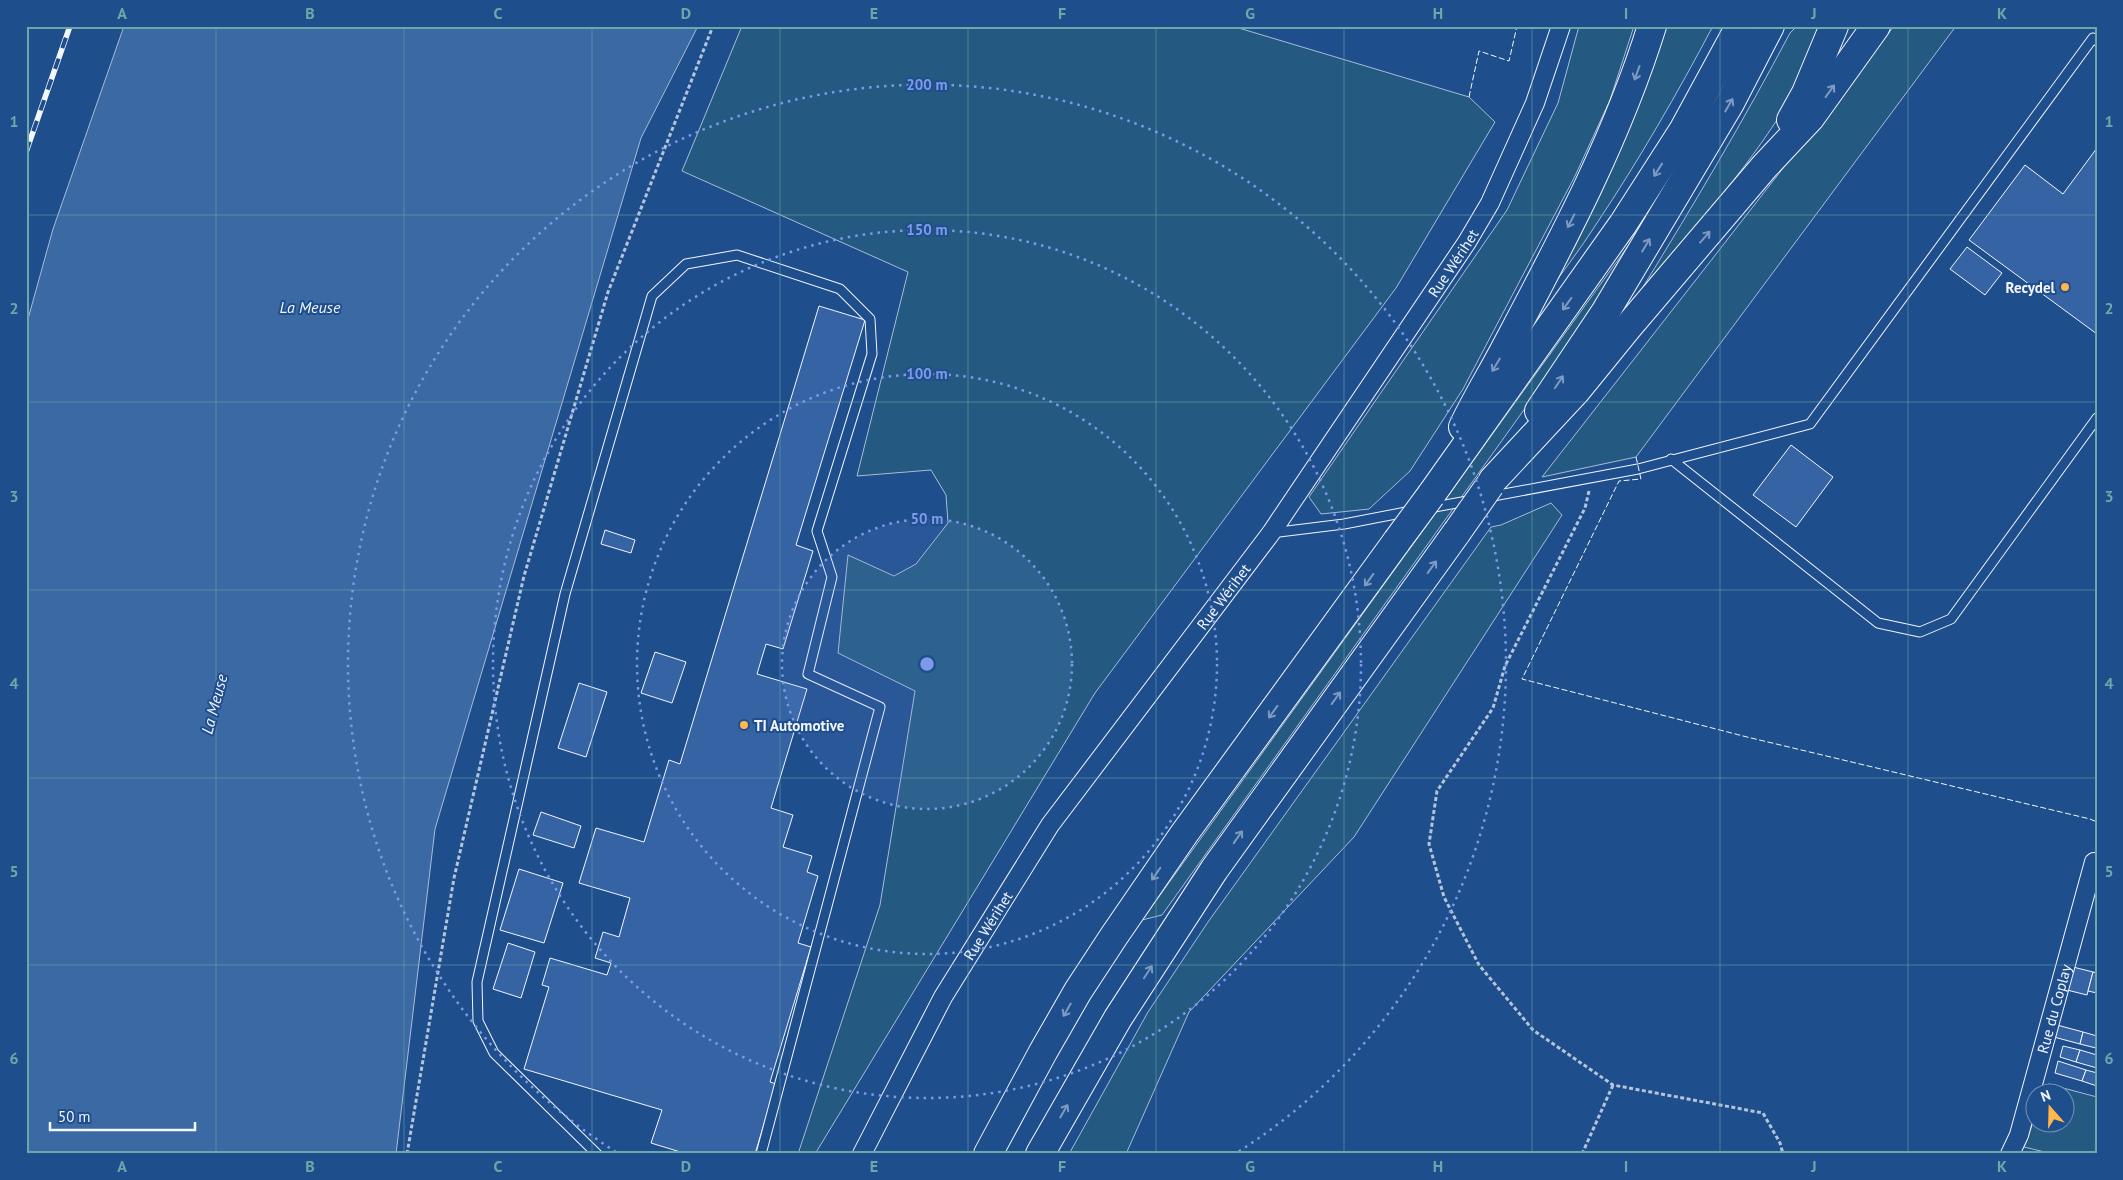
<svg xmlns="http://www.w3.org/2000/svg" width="2123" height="1180" viewBox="0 0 2123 1180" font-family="'PT Sans',sans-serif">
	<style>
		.green { fill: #245a82; stroke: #a8bbd7 }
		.water { fill: #3b69a3; stroke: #a8bbd7 }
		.building { fill: #3563a3; stroke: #f2f6ff }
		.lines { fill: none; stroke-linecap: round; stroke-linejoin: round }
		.service-casing { stroke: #f2f6ff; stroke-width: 11 }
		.minor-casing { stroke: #f2f6ff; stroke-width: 20 }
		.motorway-casing { stroke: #f2f6ff; stroke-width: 30 }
		.path { stroke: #b3c4dc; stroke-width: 3; stroke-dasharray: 4 2.5; stroke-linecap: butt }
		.service { stroke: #1f4e8c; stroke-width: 9 }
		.minor { stroke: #1f4e8c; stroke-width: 18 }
		.motorway { stroke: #1f4e8c; stroke-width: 28 }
		.rail-casing { stroke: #f2f6ff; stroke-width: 5.5 }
		.rail { stroke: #1f4e8c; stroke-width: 4; stroke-dasharray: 11; stroke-linecap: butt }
		.motorway-bridge-casing { stroke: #f2f6ff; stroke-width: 30; stroke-linecap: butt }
		.motorway-bridge { stroke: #1f4e8c; stroke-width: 28 }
		.fence { stroke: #f2f6ff; stroke-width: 1; stroke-dasharray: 6 2.5; stroke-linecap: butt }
		.oneway { stroke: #7e9ac0 }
		.grid { fill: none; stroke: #6aa9a8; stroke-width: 1; stroke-opacity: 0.55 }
		.ring { fill: none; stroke: #7d9aea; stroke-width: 2.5; stroke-dasharray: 2.5 5 }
		.poi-dot { fill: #ffb74d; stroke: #1f4e8c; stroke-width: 2 }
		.labels { text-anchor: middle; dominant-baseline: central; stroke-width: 4; stroke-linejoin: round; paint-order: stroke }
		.street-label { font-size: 15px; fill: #f2f6ff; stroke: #1f4e8c }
		.poi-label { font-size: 15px; font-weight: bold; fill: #f2f6ff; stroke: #1f4e8c; text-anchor: end }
		.water-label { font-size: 16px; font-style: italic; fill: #f2f6ff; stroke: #1f4e8c }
		.centre { fill: #7d9aea; stroke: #1f4e8c; stroke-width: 2.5 }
		.ring-label { font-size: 15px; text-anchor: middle; font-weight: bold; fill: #7d9aea; stroke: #1f4e8c; stroke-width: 4; stroke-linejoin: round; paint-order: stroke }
		.neatline { fill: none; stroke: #6aa9a8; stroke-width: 2 }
		.grid-label { font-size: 16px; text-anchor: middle; font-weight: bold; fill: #6aa9a8 }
	</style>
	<rect width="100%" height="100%" fill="#1f4e8c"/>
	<!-- green -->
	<g class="green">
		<path d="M 742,26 L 1232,26 L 1469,97 L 1495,122 L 1396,288 L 1095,693 L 815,1154 L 798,1154 L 880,905 L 915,691 L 838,653 L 848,555 L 894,576 L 916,564 L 948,523 L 946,495 L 931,470 L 857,476 L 908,272 L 682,171 Z"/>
		<path d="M 1579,26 L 1634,26 L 1610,100 L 1575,176 L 1463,389 L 1410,471 L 1369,509 L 1321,514 L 1309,497 L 1507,210 L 1558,103 Z"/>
		<path d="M 1661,26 L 1713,26 C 1677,94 1639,160 1597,223 C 1580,250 1560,275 1542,301 Z"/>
		<path d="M 1797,26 L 1823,26 C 1814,47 1807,70 1796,89 C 1754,162 1698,224 1643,287 C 1694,204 1744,120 1790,33 Z"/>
		<path d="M 1894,26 L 1956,26 L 1636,457 L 1542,477 Z"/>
		<path d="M 1628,246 L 1598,297 L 1531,400 L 1162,915 L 1142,920 Z"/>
		<path d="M 1551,503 L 1562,515 L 1354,837 L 1189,1012 L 1126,1154 L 1069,1154 L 1148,1012 L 1208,922 L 1491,527 L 1501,525 Z"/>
		<path d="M 2048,1084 L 2097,1097 L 2097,1154 L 2053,1154 L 2024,1147 L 2035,1117 L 2036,1122 L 2066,1122 L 2066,1092 L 2045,1092 Z"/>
	</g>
	<!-- water -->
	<path class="water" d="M 124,26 L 698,26 L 641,138 L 435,829 L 396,1154 L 26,1154 L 26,326 L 53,229 Z"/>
	<!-- building -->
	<g class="building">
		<path d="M 2097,148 L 2097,334 L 1969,240 L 2025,165 L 2063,194 Z"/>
		<path d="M 1967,247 L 2002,273 L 1985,295 L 1950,269 Z"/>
		<path d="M 819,306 L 865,320 L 796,545 L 813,551 L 783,649 L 766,644 L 757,674 L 807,689 L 771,808 L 793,815 L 783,847 L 812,856 L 807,872 L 818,876 L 798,943 L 811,947 L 770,1082 L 776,1084 L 755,1154 L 687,1154 L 651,1143 L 662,1110 L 524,1069 L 549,987 L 542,985 L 550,958 L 607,975 L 611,963 L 595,958 L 603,932 L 619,937 L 630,898 L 579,883 L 596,828 L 644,842 L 669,760 L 680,764 Z"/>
		<path d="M 1791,445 L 1833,477 L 1796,527 L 1753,495 Z"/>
		<path d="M 605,530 L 635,540 L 631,553 L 601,544 Z"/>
		<path d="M 655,652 L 686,662 L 672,703 L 641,693 Z"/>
		<path d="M 579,683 L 607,692 L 586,757 L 558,748 Z"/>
		<path d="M 541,812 L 581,826 L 574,848 L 533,835 Z"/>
		<path d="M 519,869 L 563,883 L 544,943 L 500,930 Z"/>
		<path d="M 508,943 L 535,952 L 521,998 L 493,989 Z"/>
		<path d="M 2073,967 L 2093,972 L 2087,995 L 2067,990 Z"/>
		<path d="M 2093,972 L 2097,973 L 2097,993 L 2088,991 Z"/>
		<path d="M 2057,1025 L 2083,1032 L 2080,1044 L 2054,1037 Z"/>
		<path d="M 2083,1032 L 2097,1036 L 2096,1048 L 2080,1044 Z"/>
		<path d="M 2063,1046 L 2080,1050 L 2076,1062 L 2060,1057 Z"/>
		<path d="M 2080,1050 L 2097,1055 L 2097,1068 L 2076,1062 Z"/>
		<path d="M 2058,1061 L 2086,1070 L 2082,1081 L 2055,1073 Z"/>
		<path d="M 2086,1070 L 2097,1073 L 2097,1086 L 2082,1081 Z"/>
	</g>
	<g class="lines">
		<!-- service casing -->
		<g class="service-casing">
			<g id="service">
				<path d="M 1671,459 L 1878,623 L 1920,632 L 1951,619 L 2097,418"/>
				<path d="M 1488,497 L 1638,469 L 1810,424 L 2093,38 L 2097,41"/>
				<path d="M 1429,508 L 1473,500"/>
				<path d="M 1271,533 L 1344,524 L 1411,511"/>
				<path d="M 597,1154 L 494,1053 L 478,1021 L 477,982 L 565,594 L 652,296 L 686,264 L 737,255 L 840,289 L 870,319 L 872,354 L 817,531 L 832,577 L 808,674 L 880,707 L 761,1154"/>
			</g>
		</g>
		<!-- minor casing -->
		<g class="minor-casing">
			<g id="minor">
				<path id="s1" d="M 862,1154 L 943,997 L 1050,825 L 1271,533 L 1467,242 L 1490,203 L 1535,103 L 1561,26"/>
				<path id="s2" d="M 2010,1154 L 2019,1135 L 2094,862"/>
			</g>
		</g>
		<!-- motorway casing -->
		<g class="motorway-casing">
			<g id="motorway">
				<path d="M 1791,120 L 1806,93 L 1834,26"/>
				<path d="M 1539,411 L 1606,311 L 1730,103 L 1770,26"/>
				<path d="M 1463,427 C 1476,399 1492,374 1506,347 C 1562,241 1616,141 1652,26"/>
				<path d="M 1493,480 L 1576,391 L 1628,327 L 1764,167 L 1810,118 L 1876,26"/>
				<path d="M 1431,495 L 1623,224 L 1684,129 L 1740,26"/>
				<path d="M 988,1154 L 1043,1052 L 1078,991 L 1114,936 L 1184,834 L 1397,541"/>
				<path d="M 1040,1154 L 1118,1018 L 1214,870 L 1457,532"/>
			</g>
		</g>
		<!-- path -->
		<g class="path">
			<path d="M 1589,491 L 1585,508 L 1505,666 L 1493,708 L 1437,791 L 1429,844 L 1444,897 L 1479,965 L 1533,1030 L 1613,1085 L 1763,1113 L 1780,1143 L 1783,1154"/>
			<path d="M 407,1154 L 454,878 L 524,576 L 608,292 L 713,26"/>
			<path d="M 1582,1154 L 1613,1085"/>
		</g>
		<!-- service -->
		<use href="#service" class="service"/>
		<!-- minor -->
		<use href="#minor" class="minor"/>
		<!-- motorway -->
		<use href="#motorway" class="motorway"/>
		<!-- rail casing -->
		<g class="rail-casing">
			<path id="rail" d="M 26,152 L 70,26"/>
		</g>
		<!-- rail -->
		<use href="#rail" class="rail"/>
		<!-- motorway-bridge casing -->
		<g class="motorway-bridge-casing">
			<g id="motorway-bridge">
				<path d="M 1457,532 L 1490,485"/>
				<path d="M 1397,541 L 1431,495"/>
			</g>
		</g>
		<!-- motorway-bridge -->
		<use href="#motorway-bridge" class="motorway-bridge"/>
		<!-- fence -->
		<g class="fence">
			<path d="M 1469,97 L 1479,51 L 1509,61 L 1517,26"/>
			<path d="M 1636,457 L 1641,479 L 1619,481 L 1522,679 L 1747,737 L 2090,819 L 2097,822"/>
		</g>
	</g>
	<!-- one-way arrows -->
	<defs><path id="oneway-shaft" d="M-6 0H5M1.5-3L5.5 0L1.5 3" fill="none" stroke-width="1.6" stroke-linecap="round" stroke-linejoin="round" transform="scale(1.25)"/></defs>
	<g class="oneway">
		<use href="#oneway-shaft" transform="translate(1637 73) rotate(110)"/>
		<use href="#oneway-shaft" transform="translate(1830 91) rotate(-54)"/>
		<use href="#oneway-shaft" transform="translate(1729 105) rotate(-60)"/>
		<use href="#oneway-shaft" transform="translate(1658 170) rotate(122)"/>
		<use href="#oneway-shaft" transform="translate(1571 221) rotate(117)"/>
		<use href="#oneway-shaft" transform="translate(1705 237) rotate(-49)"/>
		<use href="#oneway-shaft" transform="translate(1646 245) rotate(-59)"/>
		<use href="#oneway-shaft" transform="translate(1567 304) rotate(126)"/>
		<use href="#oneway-shaft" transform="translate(1496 365) rotate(121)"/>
		<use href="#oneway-shaft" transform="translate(1559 382) rotate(-56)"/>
		<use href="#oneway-shaft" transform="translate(1432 567) rotate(-54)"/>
		<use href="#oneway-shaft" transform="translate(1369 580) rotate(126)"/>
		<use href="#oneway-shaft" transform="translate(1336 698) rotate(-54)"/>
		<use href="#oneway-shaft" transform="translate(1273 712) rotate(126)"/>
		<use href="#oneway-shaft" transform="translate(1238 837) rotate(-55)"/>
		<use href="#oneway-shaft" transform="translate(1156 874) rotate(125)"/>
		<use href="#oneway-shaft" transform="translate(1148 972) rotate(-57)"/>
		<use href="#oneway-shaft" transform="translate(1067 1010) rotate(120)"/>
		<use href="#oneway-shaft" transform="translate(1064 1111) rotate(-60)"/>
	</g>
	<!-- grid -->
	<path class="grid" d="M 216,26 L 216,1154M 404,26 L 404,1154M 592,26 L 592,1154M 780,26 L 780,1154M 968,26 L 968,1154M 1156,26 L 1156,1154M 1344,26 L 1344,1154M 1532,26 L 1532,1154M 1720,26 L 1720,1154M 1908,26 L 1908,1154M 26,215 L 2097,215M 26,402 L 2097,402M 26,590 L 2097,590M 26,778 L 2097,778M 26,965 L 2097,965"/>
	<!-- distance rings -->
	<circle cx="927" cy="664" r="145" fill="#7d9aea" fill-opacity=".12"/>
	<g class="ring">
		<circle cx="927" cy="664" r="145"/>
		<circle cx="927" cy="664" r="290"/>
		<circle cx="927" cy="664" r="434"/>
		<path d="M616 1152A579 579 0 1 1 1238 1152"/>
	</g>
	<!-- markers -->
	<g class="poi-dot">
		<circle cx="2065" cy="287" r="5"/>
		<circle cx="744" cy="725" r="5"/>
	</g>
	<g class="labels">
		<!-- street labels -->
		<g class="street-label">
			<text stroke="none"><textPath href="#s1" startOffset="1071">Rue Wérihet</textPath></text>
			<text stroke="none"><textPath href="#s1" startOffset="666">Rue Wérihet</textPath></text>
			<text stroke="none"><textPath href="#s1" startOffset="261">Rue Wérihet</textPath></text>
			<text stroke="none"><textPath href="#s2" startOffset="152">Rue du Coplay</textPath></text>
		</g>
		<!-- poi labels -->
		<g class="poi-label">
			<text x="2055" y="287">Recydel</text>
			<text x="754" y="725" text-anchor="start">TI Automotive</text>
		</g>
		<!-- water labels -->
		<g class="water-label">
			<text x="310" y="307">La Meuse</text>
			<text transform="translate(214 704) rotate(-75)">La Meuse</text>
		</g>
	</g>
	<circle cx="927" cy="664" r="8" class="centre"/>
	<g class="ring-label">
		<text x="927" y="90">200 m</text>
		<text x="927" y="235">150 m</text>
		<text x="927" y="379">100 m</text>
		<text x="927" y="524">50 m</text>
	</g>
	<!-- border -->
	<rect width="2123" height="1180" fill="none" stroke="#1f4e8c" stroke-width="55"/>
	<!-- north arrow -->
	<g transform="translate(2050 1108) rotate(340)"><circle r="24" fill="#1f4e8c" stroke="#7391ba"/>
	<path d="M0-4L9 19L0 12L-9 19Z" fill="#ffb74d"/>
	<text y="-8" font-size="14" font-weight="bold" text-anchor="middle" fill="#f2f6ff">N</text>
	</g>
	<!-- scale -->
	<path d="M50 1122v8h145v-8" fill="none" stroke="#f2f6ff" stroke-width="2.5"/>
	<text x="58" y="1122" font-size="15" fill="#f2f6ff" stroke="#1f4e8c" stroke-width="4" paint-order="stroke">50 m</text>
	<rect x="28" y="28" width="2068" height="1124" class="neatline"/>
	<g class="grid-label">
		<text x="122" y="19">A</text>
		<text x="310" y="19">B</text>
		<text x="498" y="19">C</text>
		<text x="686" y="19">D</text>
		<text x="874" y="19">E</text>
		<text x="1062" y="19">F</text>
		<text x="1250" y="19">G</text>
		<text x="1438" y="19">H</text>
		<text x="1626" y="19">I</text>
		<text x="1814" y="19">J</text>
		<text x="2002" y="19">K</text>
		<text x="14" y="127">1</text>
		<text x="2109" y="127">1</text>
		<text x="14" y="314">2</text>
		<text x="2109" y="314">2</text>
		<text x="14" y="502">3</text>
		<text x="2109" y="502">3</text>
		<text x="14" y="689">4</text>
		<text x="2109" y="689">4</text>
		<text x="14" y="877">5</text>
		<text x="2109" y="877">5</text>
		<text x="14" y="1064">6</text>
		<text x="2109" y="1064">6</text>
		<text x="122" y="1172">A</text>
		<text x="310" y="1172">B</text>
		<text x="498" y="1172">C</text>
		<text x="686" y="1172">D</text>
		<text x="874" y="1172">E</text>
		<text x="1062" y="1172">F</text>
		<text x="1250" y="1172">G</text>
		<text x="1438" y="1172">H</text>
		<text x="1626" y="1172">I</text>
		<text x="1814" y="1172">J</text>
		<text x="2002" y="1172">K</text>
	</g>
</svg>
